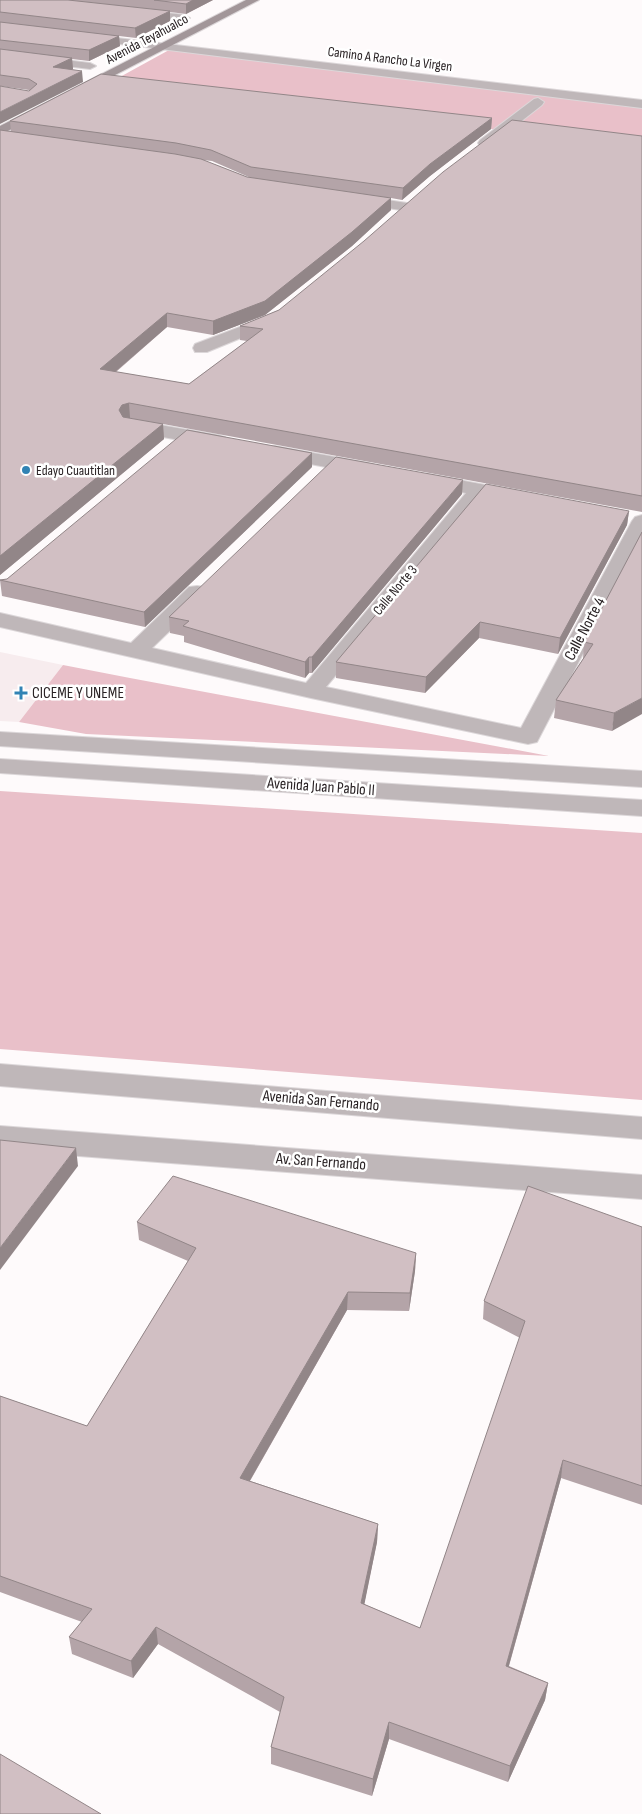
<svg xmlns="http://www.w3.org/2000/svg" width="642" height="1814" viewBox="0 0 642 1814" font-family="'Sofia Sans Condensed',sans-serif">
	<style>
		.built { fill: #f7ecee }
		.green { fill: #e9c0c9 }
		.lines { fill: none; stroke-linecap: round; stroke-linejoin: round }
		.minor-casing { stroke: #dcd7d9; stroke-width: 2 }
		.tertiary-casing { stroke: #dcd7d9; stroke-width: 2 }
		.secondary-casing { stroke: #dcd7d9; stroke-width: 2 }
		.minor { fill: #bfb7b9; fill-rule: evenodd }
		.tertiary { fill: #bfb7b9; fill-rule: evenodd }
		.secondary { fill: #a29699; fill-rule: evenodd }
		.wall { fill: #b4a4a8; fill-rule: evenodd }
		.shaded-wall { fill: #928688 }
		.building { fill: #d1bfc3; stroke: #928688 }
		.poi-dot { fill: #3183b4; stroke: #fff; stroke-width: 2 }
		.labels { text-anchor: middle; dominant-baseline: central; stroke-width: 5; stroke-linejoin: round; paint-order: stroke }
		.far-street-label { font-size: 14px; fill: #292224; stroke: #fff }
		.far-poi-label { font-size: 14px; fill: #292224; stroke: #fff; text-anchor: start }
		.street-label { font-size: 16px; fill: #292224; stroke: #fff }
		.poi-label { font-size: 16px; fill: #292224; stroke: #fff; text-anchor: start }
	</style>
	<rect width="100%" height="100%" fill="#fefafb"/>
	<!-- built -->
	<path class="built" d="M 0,652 L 63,665 L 19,722 L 0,721 Z"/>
	<!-- green -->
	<g class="green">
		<path d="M 169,50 L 255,59 L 642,105 L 642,147 L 109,83 Z"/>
		<path d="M 63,665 L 130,678 L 549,756 L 86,734 L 19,722 Z"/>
		<path d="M 0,791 L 642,833 L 642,1100 L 0,1049 Z"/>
	</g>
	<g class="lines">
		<!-- minor casing -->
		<g class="minor-casing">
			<g id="minor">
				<path d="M 134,9 L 185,15 L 190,18 L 185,21 L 130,14 L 129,12 Z"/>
				<path d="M 83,34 L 642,100 L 642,108 L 79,39 L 77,37 L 79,35 Z"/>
				<path d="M 0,52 L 90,63 L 96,66 L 90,69 L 0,58 Z"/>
				<path d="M 538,98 L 544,102 L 542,105 L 490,146 L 480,146 L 478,143 L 480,140 L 534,99 Z"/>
				<path d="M 354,195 L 407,203 L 412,204 L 414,207 L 412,210 L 407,211 L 349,202 L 347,199 L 349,196 Z"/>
				<path d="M 274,314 L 280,316 L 282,319 L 280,322 L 207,352 L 195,352 L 193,348 L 195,344 Z"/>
				<path d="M 131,420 L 218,435 L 225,437 L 227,441 L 225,445 L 218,447 L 124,430 L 122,426 L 124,422 Z"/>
				<path d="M 275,446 L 368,463 L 375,465 L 378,469 L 375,473 L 368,475 L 268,456 L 266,452 L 268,448 Z"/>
				<path d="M 427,474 L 518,491 L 525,493 L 528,497 L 525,501 L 518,503 L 484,497 L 326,687 L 521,728 L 632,521 L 635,517 L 642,515 L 642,540 L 537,742 L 528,744 L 311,698 L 0,627 L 0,613 L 131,643 L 189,587 L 197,586 L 205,587 L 208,592 L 205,597 L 152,648 L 306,683 L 466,493 L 420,484 L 417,480 L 420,476 Z"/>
			</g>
		</g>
		<!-- tertiary casing -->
		<g class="tertiary-casing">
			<g id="tertiary">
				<path d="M 0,732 L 642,771 L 642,787 L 0,746 Z"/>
				<path d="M 0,759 L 642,800 L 642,816 L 0,773 Z"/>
				<path d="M 0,1064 L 642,1117 L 642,1139 L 0,1086 Z"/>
				<path d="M 0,1126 L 642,1175 L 642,1199 L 0,1150 Z"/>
			</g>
		</g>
		<!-- secondary casing -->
		<g class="secondary-casing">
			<path id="secondary" d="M 246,0 L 259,0 L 0,135 L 0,126 Z"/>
		</g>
		<!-- minor -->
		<use href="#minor" class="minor"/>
		<!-- tertiary -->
		<use href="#tertiary" class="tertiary"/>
		<!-- secondary -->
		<use href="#secondary" class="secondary"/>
	</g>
	<!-- wall -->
	<g class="wall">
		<path d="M 0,0 L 213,0 L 186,14 L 170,12 L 170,21 L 136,38 L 119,36 L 120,46 L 89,61 L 72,59 L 73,69 L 72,69 L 83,82 L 29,91 L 29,90 L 0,86 Z"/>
		<path d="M 492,118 L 491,129 L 430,176 L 402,200 L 391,198 L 391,210 L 352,246 L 265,315 L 213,335 L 167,327 L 116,372 L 189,384 L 247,341 L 240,340 L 240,326 L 279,310 L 642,136 L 642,512 L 163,424 L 164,439 L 0,575 L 0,130 L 11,132 L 10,121 ZM 203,160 L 212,161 L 251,178 L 247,177 Z"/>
		<path d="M 312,467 L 145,627 L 2,596 L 0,580 L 7,579 Z"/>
		<path d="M 462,494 L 312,673 L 309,673 L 305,678 L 184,642 L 184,636 L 170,633 L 169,617 Z"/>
		<path d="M 629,511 L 627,525 L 558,654 L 479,638 L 425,693 L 336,678 L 336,662 Z"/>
		<path d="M 642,532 L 612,731 L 554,718 L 556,700 L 583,659 L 584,642 Z"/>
		<path d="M 137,1222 L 416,1253 L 415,1271 L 409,1311 L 347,1310 L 250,1481 L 378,1524 L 377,1542 L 364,1604 L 420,1628 L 520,1338 L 483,1319 L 484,1301 L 642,1227 L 642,1505 L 561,1478 L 509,1666 L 548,1683 L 545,1700 L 508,1782 L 389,1739 L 372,1796 L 271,1764 L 271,1747 L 280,1712 L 158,1644 L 133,1678 L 72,1654 L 69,1637 L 82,1622 L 0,1592 L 0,1396 L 87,1426 L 188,1261 L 139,1240 Z"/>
	</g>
	<!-- shaded-wall -->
	<g class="shaded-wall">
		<path d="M 193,0 L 213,0 L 186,14 L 186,4 Z"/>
		<path d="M 170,11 L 170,21 L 136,38 L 135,28 Z"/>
		<path d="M 119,36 L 120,46 L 89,61 L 89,50 Z"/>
		<path d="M 72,58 L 73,69 L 54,78 L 53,67 Z"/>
		<path d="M 82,71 L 83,82 L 0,124 L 0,112 Z"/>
		<path d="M 492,118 L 491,129 L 430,176 L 402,200 L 403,188 L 430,164 Z"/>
		<path d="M 391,198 L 391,210 L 352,246 L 265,315 L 213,335 L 213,321 Z"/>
		<path d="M 167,313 L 167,327 L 101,384 L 100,369 Z"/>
		<path d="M 129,403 L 130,418 L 123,420 L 119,410 L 122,405 Z"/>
		<path d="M 163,424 L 164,439 L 0,575 L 0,556 Z"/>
		<path d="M 312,453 L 312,467 L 145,627 L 144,612 Z"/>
		<path d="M 463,480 L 462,494 L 312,673 L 312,657 Z"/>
		<path d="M 629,511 L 627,525 L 558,654 L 560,638 Z"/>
		<path d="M 480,622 L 479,638 L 425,693 L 426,677 Z"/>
		<path d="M 309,657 L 309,673 L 305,678 L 305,662 Z"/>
		<path d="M 642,698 L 642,714 L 612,731 L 614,713 Z"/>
		<path d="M 76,1148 L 78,1166 L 0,1270 L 0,1248 Z"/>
		<path d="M 416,1253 L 415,1271 L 409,1311 L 410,1293 Z"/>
		<path d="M 348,1292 L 347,1310 L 241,1496 L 240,1478 Z"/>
		<path d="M 563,1460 L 561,1478 L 504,1683 L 506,1666 Z"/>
		<path d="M 378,1524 L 377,1542 L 361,1621 L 361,1603 Z"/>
		<path d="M 156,1627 L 158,1644 L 133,1678 L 131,1661 Z"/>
		<path d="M 548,1683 L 545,1700 L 508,1782 L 510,1766 Z"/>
		<path d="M 389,1722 L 389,1739 L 372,1796 L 373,1779 Z"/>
	</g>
	<!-- building -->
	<g class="building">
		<path d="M 0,0 L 68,0 L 170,11 L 135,28 L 0,12 Z"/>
		<path d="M 154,0 L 193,0 L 186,4 Z"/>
		<path d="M 0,22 L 119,36 L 89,50 L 0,40 Z"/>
		<path d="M 0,49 L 72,58 L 53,67 L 82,71 L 0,112 L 0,86 L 29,91 L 37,84 L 29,79 L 0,75 Z"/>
		<path d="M 101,74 L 492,118 L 430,164 L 403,188 L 251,167 L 211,150 L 176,143 L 10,121 Z"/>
		<path d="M 512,120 L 642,136 L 642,496 L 129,403 L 122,405 L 119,410 L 123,417 L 163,424 L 0,556 L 0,130 L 175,154 L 201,159 L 247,177 L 391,198 L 352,232 L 265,301 L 213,321 L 167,313 L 100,369 L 189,384 L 263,329 L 240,326 L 279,310 L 364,241 L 443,172 Z"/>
		<path d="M 187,430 L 312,453 L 144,612 L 0,580 L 7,579 Z"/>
		<path d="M 336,457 L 463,480 L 312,657 L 309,657 L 305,662 L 183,626 L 189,621 L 169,617 Z"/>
		<path d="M 486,484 L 629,511 L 560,638 L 480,622 L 426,677 L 336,662 Z"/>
		<path d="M 642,532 L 642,698 L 614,713 L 556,700 L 593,644 L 584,642 Z"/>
		<path d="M 0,1140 L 76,1148 L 0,1248 Z"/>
		<path d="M 173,1176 L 416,1253 L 410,1293 L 348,1292 L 240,1478 L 378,1524 L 361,1603 L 420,1628 L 525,1321 L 484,1301 L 528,1186 L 642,1227 L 642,1486 L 563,1460 L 506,1666 L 548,1683 L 510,1766 L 389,1722 L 373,1779 L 271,1747 L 284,1697 L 156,1627 L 131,1661 L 69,1637 L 92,1609 L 0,1576 L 0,1396 L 87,1426 L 196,1248 L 137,1222 Z"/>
		<path d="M 0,1754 L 101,1814 L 0,1814 Z"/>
	</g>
	<!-- markers -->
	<g class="poi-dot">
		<circle cx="26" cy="470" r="5"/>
		<path d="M18.5 685.5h5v5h5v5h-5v5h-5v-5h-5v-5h5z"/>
	</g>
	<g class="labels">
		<!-- far-street labels -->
		<g class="far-street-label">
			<text transform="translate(147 39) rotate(-28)">Avenida Teyahualco</text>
			<text transform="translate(390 59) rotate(7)">Camino A Rancho La Virgen</text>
			<text transform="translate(395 590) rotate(-50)">Calle Norte 3</text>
		</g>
		<!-- far-poi labels -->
		<g class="far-poi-label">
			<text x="36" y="470">Edayo Cuautitlan</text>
		</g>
		<!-- street labels -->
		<g class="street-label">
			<text transform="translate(585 629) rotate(-62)">Calle Norte 4</text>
			<text transform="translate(321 787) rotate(4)">Avenida Juan Pablo II</text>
			<text transform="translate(321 1101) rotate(5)">Avenida San Fernando</text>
			<text transform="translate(321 1162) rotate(4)">Av. San Fernando</text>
		</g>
		<!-- poi labels -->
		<g class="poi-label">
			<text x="32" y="693">CICEME Y UNEME</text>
		</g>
	</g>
</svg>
